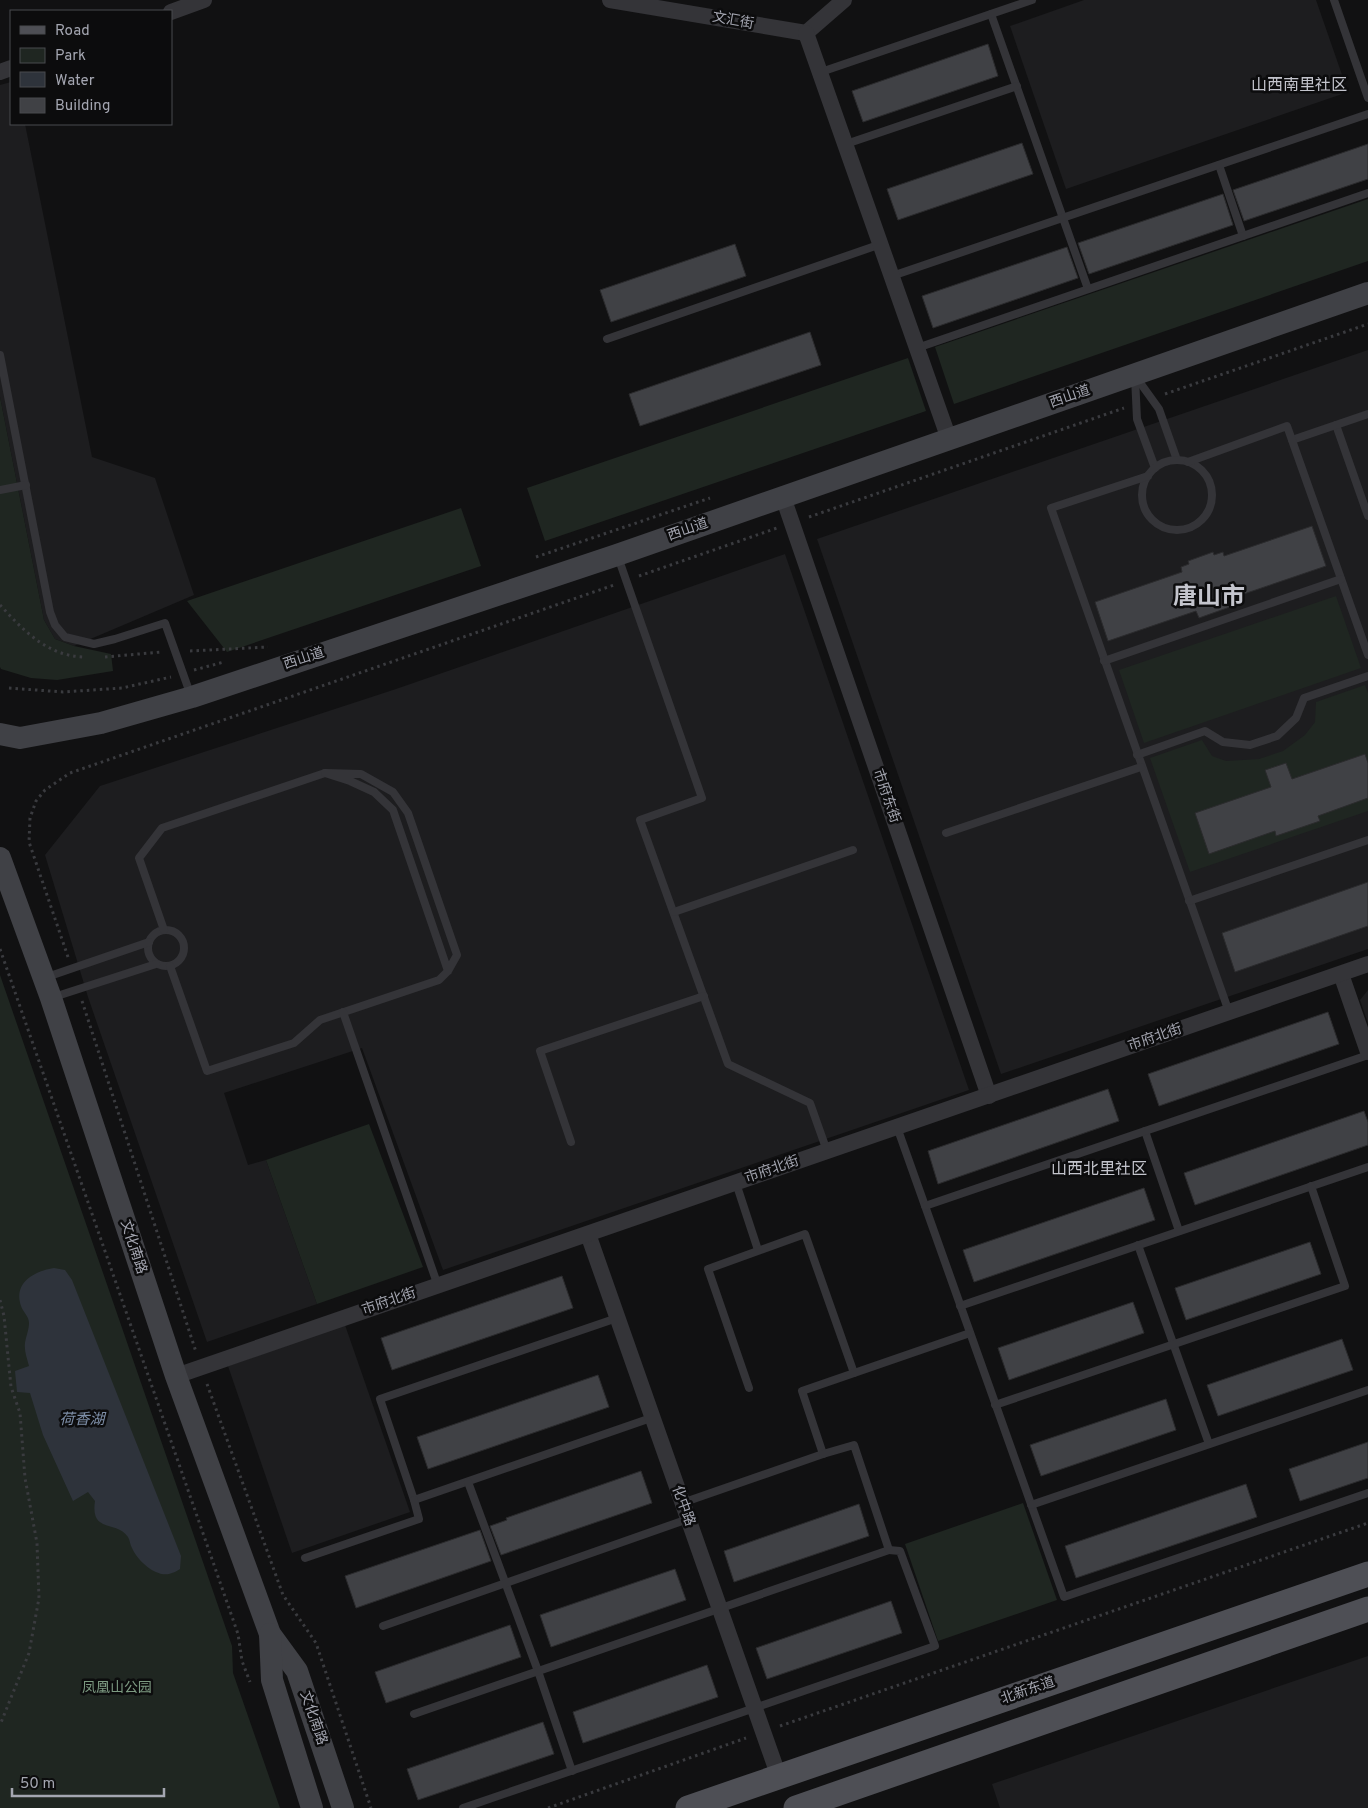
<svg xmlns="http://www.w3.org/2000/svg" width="1368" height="1808" viewBox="0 0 1368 1808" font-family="Overpass,'Noto Sans SC',sans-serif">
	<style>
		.built { fill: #1d1d1f }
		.green { fill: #1f2621 }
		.water { fill: #2e333b }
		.building { fill: #404145; stroke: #2b2b2d }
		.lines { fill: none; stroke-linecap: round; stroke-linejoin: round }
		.path { stroke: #3a3b3f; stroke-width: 3; stroke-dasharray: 2.5 4; stroke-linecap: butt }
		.lane { stroke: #343438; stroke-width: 8 }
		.street { stroke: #343438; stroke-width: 16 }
		.secondary { stroke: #404146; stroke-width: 22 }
		.primary { stroke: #4e4f55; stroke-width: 25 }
		.labels { text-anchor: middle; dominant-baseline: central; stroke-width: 5; stroke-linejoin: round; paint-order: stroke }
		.street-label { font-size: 14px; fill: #a4a6b1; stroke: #0c0c0d }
		.park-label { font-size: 14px; fill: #7d9a82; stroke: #0c0c0d }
		.water-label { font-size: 15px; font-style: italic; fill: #7e8fa8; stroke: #0c0c0d }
		.quarter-label { font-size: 16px; fill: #c4c5cd; stroke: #0c0c0d }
		.town-label { font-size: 24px; font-weight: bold; fill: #c4c5cd; stroke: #0c0c0d }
	</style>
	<rect width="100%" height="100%" fill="#111112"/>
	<!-- built -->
	<g class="built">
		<path d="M 1084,0 L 1316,0 L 1348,92 L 1066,189 L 1010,26 Z"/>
		<path d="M 11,82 L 11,124 L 25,124 L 92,457 L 155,478 L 194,595 L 74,646 L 55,639 L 44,620 L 0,397 L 0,85 Z"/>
		<path d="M 1368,350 L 1368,949 L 1001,1074 L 817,539 Z"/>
		<path d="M 785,554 L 969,1090 L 443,1270 L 362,1048 L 224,1093 L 248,1165 L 266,1160 L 317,1304 L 207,1342 L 88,997 L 45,855 L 100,786 L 396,689 Z"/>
		<path d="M 1368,990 L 1368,1023 L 1360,1000 Z"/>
		<path d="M 345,1325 L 410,1512 L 292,1553 L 228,1366 Z"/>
		<path d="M 1368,1656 L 1368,1808 L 1000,1808 L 992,1784 Z"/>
	</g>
	<!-- green -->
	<g class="green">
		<path d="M 1368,199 L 1368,261 L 954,404 L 935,347 Z"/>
		<path d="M 908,358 L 926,411 L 545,541 L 527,488 Z"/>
		<path d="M 0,397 L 44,620 L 55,639 L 74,646 L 111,654 L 113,671 L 57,680 L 31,678 L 1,669 L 0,667 Z"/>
		<path d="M 461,508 L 481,566 L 227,652 L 187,601 Z"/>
		<path d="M 1336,596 L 1361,668 L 1144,743 L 1119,670 Z"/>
		<path d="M 1365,685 L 1368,693 L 1368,811 L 1190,872 L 1150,758 L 1202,740 L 1212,756 L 1226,761 L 1259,759 L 1283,751 L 1305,735 L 1315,722 L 1316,702 Z"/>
		<path d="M 0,975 L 232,1646 L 233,1673 L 280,1808 L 0,1808 Z"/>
		<path d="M 369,1124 L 423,1267 L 317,1304 L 266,1160 Z"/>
		<path d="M 1023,1503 L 1057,1600 L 938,1641 L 905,1544 Z"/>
	</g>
	<!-- water -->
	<path class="water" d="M 54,1268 L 65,1270 L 72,1280 L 181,1556 L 180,1569 C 177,1571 173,1573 169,1574 C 155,1577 137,1560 132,1548 C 130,1545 130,1540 128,1537 C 117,1520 90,1534 95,1501 L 88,1492 L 73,1501 L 43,1435 L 30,1393 L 17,1392 L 15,1371 L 29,1366 C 27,1358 24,1351 25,1343 C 26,1336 29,1330 29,1323 C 29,1316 23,1312 21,1306 C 13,1283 34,1271 54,1268 Z"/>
	<!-- building -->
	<g class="building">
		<path d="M 988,44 L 998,76 L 863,122 L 852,91 Z"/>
		<path d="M 1022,143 L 1033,174 L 898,220 L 887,189 Z"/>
		<path d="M 1368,144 L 1368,179 L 1244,221 L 1233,190 Z"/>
		<path d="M 1223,194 L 1233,225 L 1089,274 L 1078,243 Z"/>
		<path d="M 735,244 L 746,276 L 611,322 L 600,290 Z"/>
		<path d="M 1067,247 L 1078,278 L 933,328 L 922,296 Z"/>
		<path d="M 810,332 L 821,365 L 640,426 L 629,394 Z"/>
		<path d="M 1312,526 L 1326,566 L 1238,596 L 1241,603 L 1199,618 L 1196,611 L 1108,641 L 1095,602 L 1182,572 L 1181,567 L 1189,564 L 1188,561 L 1213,552 L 1214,555 L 1223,552 L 1224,556 Z"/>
		<path d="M 1365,754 L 1368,763 L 1368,798 L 1318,816 L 1320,821 L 1276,836 L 1275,831 L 1209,854 L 1195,813 L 1271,787 L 1265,770 L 1286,763 L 1292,779 Z"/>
		<path d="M 1368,882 L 1368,926 L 1235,972 L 1222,933 Z"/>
		<path d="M 1328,1012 L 1339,1044 L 1159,1106 L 1148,1074 Z"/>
		<path d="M 1108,1089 L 1119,1121 L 938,1184 L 928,1151 Z"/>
		<path d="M 1364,1111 L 1368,1122 L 1368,1145 L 1195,1205 L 1184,1173 Z"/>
		<path d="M 1144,1188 L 1155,1220 L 974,1282 L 963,1250 Z"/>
		<path d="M 1310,1242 L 1321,1274 L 1186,1320 L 1175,1288 Z"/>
		<path d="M 562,1276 L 573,1308 L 392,1370 L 381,1338 Z"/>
		<path d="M 1133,1302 L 1144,1333 L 1009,1380 L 998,1348 Z"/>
		<path d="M 1342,1339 L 1353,1370 L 1218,1416 L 1207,1385 Z"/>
		<path d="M 598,1375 L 609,1407 L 428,1469 L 417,1437 Z"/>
		<path d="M 1166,1399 L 1176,1430 L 1041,1476 L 1030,1445 Z"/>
		<path d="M 1368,1442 L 1368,1478 L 1300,1501 L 1289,1469 Z"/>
		<path d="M 641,1471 L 652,1503 L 501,1555 L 490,1526 L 507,1520 L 506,1518 Z"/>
		<path d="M 1246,1484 L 1257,1517 L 1076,1578 L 1065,1546 Z"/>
		<path d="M 859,1504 L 869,1536 L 734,1582 L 724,1551 Z"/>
		<path d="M 480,1530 L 491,1561 L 356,1608 L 345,1576 Z"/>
		<path d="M 675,1569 L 686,1600 L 551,1647 L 540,1615 Z"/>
		<path d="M 891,1601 L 902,1633 L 767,1679 L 756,1648 Z"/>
		<path d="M 510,1625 L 521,1657 L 386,1703 L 375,1672 Z"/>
		<path d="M 707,1665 L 718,1697 L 583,1743 L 573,1712 Z"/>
		<path d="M 543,1722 L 554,1754 L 418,1800 L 407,1769 Z"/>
	</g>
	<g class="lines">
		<!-- path -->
		<g class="path">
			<path d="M 1165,394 L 1368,324"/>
			<path d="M 809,517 L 1124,408"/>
			<path d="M 536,557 L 710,498"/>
			<path d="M 639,576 L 777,528"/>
			<path d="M 0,605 C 23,630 47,656 84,657"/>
			<path d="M 190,651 L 268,647"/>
			<path d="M 105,657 L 161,652"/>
			<path d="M 194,670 L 224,662"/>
			<path d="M 9,688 L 63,692 L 122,688 L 171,677"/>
			<path d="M 0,949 L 238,1634 L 242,1661 L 250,1682"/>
			<path d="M 68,957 L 29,842 L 30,818 L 36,801 L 45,790 L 70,773 L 614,585"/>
			<path d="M 82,1001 L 196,1352"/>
			<path d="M 0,1300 L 4,1316 L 11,1387 L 20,1413 L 25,1478 L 37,1543 L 39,1598 L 29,1653 L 0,1725"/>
			<path d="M 207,1384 L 283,1595 L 316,1643 L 371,1808"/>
			<path d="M 780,1726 L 1368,1523"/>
			<path d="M 548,1808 L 746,1738"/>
		</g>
		<!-- lane -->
		<g class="lane">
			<path d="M 1334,0 L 1368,98"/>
			<path d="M 991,14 L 1088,289"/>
			<path d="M 821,72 L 1032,0"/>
			<path d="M 846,144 L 1017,86"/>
			<path d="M 1219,165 L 1243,236"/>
			<path d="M 892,276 L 1368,114"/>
			<path d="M 607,339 L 881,244"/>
			<path d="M 917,348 L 1368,193"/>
			<path d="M 0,355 L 50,612 L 55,625 L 65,637 L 94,644 L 115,639 L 165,623 L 191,696"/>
			<path d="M 1135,377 L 1137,419 L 1155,468"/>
			<path d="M 1136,377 L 1159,409 L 1177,460"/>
			<path d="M 1336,425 L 1368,516"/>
			<path d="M 1292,440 L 1368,414"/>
			<circle cx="1177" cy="495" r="35"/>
			<path d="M 1188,462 L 1287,426 L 1368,655"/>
			<path d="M 1148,476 L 1051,508 L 1229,1012"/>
			<path d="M 0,490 L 26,485"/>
			<path d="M 618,557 L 702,798 L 640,820 L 728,1064 L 810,1103 L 827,1151"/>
			<path d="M 1104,661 L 1341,579"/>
			<path d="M 1137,755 L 1205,731 L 1223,742 L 1250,745 L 1277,736 L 1296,718 L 1304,698 L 1368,676"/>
			<path d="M 946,833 L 1141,767"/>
			<path d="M 1189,901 L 1368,840"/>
			<path d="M 674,912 L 853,850"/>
			<circle cx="166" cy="948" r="18"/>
			<path d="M 164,930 L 139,858 L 162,828 L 325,773"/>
			<path d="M 170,966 L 207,1071 L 294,1043 L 320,1020 L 439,980 L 448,971 L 457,955 L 408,813 L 393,792 L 361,774 L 325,773 L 350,781 L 374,792 L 393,810 L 448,971"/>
			<path d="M 47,977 L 149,942"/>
			<path d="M 54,997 L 156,964"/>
			<path d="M 343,1012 L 438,1286"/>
			<path d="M 897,1127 L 1064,1597 L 1368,1493"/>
			<path d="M 1145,1131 L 1179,1231"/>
			<path d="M 571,1142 L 540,1051 L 704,996"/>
			<path d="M 736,1183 L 758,1250"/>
			<path d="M 925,1206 L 1368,1055"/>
			<path d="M 1138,1245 L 1209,1444"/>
			<path d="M 960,1306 L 1368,1167"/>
			<path d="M 617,1318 L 380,1399 L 414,1500 L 651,1418"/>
			<path d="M 749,1388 L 708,1269 L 805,1234 L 854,1373"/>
			<path d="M 995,1405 L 1345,1286 L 1311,1186"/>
			<path d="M 468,1482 L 538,1671 L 572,1771"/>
			<path d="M 682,1503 L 823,1454 L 802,1391 L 970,1333"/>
			<path d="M 1031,1505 L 1368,1390"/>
			<path d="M 305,1558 L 419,1519 L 414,1500"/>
			<path d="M 383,1626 L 688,1519"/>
			<path d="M 414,1714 L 889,1550"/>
			<path d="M 463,1808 L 935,1646 L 900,1551 L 889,1550 L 854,1445 L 823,1454"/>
		</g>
		<!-- street -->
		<g class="street">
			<path d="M 610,0 L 806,33 L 844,0"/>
			<path d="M 171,12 L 204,0"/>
			<path d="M 806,33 L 949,439"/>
			<path d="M 0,72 L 11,68"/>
			<path d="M 783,497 L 989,1096"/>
			<path d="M 1341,974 L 1368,1052"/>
			<path d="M 588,1234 L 779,1777"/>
			<path d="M 176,1376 L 1368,964"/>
		</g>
		<!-- secondary -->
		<g class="secondary">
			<path d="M 0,734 L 20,738 L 101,723 L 192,697 L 617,555 L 1368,293"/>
			<path d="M 0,858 L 51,998 L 176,1376 L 270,1634 L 297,1671 L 343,1808"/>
			<path d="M 270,1634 L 272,1680 L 312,1808"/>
		</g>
		<!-- primary -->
		<g class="primary">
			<path d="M 688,1808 L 1368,1574"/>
			<path d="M 796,1808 L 1368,1609"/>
		</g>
	</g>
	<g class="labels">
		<!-- street labels -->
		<g class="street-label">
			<text transform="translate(733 21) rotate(10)">文汇街</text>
			<text transform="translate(1070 397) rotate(-19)">西山道</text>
			<text transform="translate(688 530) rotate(-19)">西山道</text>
			<text transform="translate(304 659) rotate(-18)">西山道</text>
			<text transform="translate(886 796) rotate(71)">市府东街</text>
			<text transform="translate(1155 1038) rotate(-19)">市府北街</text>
			<text transform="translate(772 1170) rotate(-19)">市府北街</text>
			<text transform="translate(133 1247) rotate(72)">文化南路</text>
			<text transform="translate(389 1302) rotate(-19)">市府北街</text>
			<text transform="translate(683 1506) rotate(70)">化中路</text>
			<text transform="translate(1028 1691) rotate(-19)">北新东道</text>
			<text transform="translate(313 1718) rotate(71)">文化南路</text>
		</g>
		<!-- park labels -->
		<g class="park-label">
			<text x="117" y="1688">凤凰山公园</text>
		</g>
		<!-- water labels -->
		<g class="water-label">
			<text x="82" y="1420">荷香湖</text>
		</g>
		<!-- quarter labels -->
		<g class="quarter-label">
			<text x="1299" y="86">山西南里社区</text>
			<text x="1099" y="1170">山西北里社区</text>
		</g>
		<!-- town labels -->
		<g class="town-label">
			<text x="1209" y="598">唐山市</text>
		</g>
	</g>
	<!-- legend -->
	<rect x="10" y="10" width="162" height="115" fill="#0c0c0d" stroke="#494a4f"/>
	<rect x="20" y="26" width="25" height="8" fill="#4e4f55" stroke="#494a4f"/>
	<text x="55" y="35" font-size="15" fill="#a4a6b1">Road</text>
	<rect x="20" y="48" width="25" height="15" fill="#1f2621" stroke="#494a4f"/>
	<text x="55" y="60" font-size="15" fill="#a4a6b1">Park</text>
	<rect x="20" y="72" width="25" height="15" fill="#2e333b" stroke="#494a4f"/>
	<text x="55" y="85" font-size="15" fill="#a4a6b1">Water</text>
	<rect x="20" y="98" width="25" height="15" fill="#404145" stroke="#494a4f"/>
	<text x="55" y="110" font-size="15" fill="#a4a6b1">Building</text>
	<!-- scale -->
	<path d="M12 1788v8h152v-8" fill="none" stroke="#a4a6b1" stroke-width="2.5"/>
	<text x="20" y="1788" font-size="15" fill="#a4a6b1" stroke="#0c0c0d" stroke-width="4" paint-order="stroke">50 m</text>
</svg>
